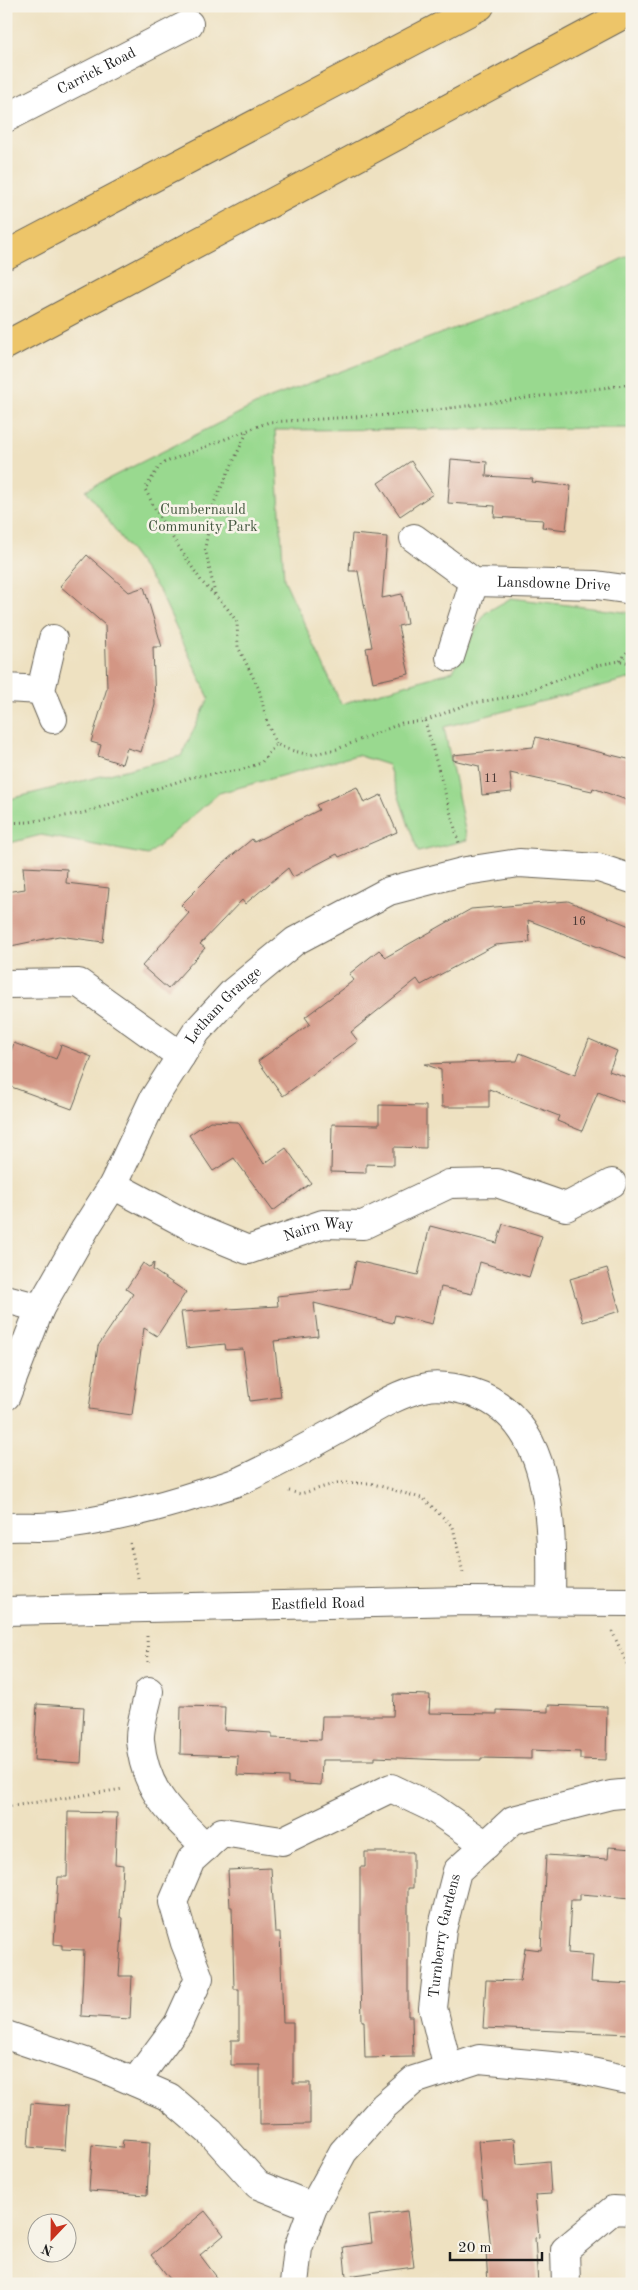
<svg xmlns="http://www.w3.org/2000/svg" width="638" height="2290" viewBox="0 0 638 2290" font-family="'Old Standard TT',serif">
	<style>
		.green { fill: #99d98f; stroke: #5a7a56 }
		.building { fill: #d39684 }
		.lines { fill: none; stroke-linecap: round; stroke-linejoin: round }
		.minor-casing { stroke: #666156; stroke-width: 30 }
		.tertiary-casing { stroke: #666156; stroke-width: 30 }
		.motorway-casing { stroke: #666156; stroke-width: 30 }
		.path { stroke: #666156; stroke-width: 3; stroke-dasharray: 1 4; stroke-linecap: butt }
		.minor { stroke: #fff; stroke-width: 28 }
		.tertiary { stroke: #fff; stroke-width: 28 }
		.motorway { stroke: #edc569; stroke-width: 28 }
		.labels { text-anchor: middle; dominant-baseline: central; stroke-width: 5; stroke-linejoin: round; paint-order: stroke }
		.number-label { font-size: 12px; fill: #4a3a36 }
		.street-label { font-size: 15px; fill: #1c1c1c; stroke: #f7f3e8 }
		.park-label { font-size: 15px; fill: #42553e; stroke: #f7f3e8 }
	</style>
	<rect width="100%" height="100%" fill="#f7f3e8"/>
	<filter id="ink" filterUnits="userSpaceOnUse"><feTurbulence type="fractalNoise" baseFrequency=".02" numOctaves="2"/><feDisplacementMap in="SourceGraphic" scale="10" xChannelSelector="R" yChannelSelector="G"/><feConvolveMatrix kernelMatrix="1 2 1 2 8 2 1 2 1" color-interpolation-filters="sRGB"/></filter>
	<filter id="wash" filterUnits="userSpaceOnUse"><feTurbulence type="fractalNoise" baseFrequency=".0096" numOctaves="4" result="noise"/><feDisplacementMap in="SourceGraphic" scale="20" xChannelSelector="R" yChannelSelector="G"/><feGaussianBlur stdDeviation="1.12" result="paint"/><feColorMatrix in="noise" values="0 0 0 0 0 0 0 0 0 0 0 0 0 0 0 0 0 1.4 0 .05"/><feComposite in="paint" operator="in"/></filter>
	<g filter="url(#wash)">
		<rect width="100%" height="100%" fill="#eee1c1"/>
		<!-- green -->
		<path class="green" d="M 632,254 L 632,428 L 275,430 L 284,579 L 341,704 L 453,671 L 485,613 L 511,598 L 632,613 L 632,680 L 628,679 L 444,727 L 467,840 L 418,852 L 388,765 L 357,755 L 219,793 L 148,855 L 41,835 L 6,844 L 6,800 L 181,756 L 209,698 L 159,590 L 86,490 L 265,400 L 561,288 Z"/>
		<g id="blocks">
			<!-- building -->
			<g class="building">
				<path d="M 451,459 L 487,462 L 486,476 L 533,479 L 532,482 L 571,486 L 566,530 L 542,527 L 543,520 L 494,517 L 495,506 L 448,503 Z"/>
				<path d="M 411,461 L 433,494 L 400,516 L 378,483 Z"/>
				<path d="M 352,534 L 387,537 L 382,598 L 402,594 L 407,624 L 398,626 L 409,674 L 373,682 L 366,648 L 372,647 L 358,571 L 349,571 Z"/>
				<path d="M 87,555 L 129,592 L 144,587 L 162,647 L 153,647 L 155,705 L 141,752 L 127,748 L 122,764 L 98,756 L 101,745 L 91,742 L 107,688 L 105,625 L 60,586 Z"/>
				<path d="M 536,737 L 632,760 L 632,802 L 593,788 L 592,791 L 510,773 L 512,792 L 482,795 L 479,766 L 453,760 L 453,755 L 533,747 Z"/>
				<path d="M 357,787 L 364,803 L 381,795 L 397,832 L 339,857 L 337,854 L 293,877 L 288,868 L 245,904 L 242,900 L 200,944 L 205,948 L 168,989 L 142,966 L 189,913 L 181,905 L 222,864 L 252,839 L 254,842 L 319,810 L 316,805 Z"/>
				<path d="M 23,867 L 67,869 L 66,883 L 109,888 L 103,942 L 59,936 L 6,947 L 6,892 L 25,889 Z"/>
				<path d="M 568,901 L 632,927 L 632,960 L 528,920 L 530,942 L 495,945 L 421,985 L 417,979 L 351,1032 L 358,1041 L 283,1096 L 258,1061 L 310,1024 L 305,1017 L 354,980 L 349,974 L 379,950 L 386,957 L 471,909 Z"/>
				<path d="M 589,1039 L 617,1051 L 609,1071 L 632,1079 L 632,1087 L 626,1103 L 598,1092 L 582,1131 L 557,1121 L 559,1116 L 489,1089 L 489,1107 L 442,1107 L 441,1070 L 424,1064 L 517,1061 L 520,1053 L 575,1075 Z"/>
				<path d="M 14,1043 L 56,1059 L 61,1045 L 92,1057 L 72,1109 L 6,1085 L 6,1063 Z"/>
				<path d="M 379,1105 L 426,1106 L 426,1148 L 394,1147 L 394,1165 L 366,1164 L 366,1173 L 331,1172 L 332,1124 L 379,1125 Z"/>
				<path d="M 210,1121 L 238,1122 L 264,1164 L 286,1148 L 311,1183 L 273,1211 L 234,1158 L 213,1171 L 189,1135 Z"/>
				<path d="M 503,1224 L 542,1236 L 529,1277 L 480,1262 L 472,1294 L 441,1287 L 432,1324 L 395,1315 L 393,1323 L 314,1303 L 318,1336 L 274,1341 L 281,1397 L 250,1401 L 243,1349 L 226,1350 L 225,1344 L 186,1348 L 181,1312 L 278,1306 L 277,1296 L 350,1288 L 356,1261 L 418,1275 L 430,1226 L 497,1243 Z"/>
				<path d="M 143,1263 L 150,1268 L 154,1263 L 153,1270 L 186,1292 L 157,1336 L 144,1328 L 132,1415 L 89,1409 L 98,1346 L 133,1294 L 126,1289 Z"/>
				<path d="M 607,1268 L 620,1311 L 583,1322 L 570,1279 Z"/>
				<path d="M 394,1694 L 430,1695 L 429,1713 L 497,1714 L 497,1710 L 548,1712 L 548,1705 L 607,1707 L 606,1760 L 580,1759 L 580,1752 L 531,1750 L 531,1759 L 481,1758 L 481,1760 L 445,1760 L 375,1757 L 375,1760 L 322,1760 L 321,1785 L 288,1783 L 288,1777 L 237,1775 L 238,1756 L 180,1754 L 181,1706 L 225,1707 L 224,1730 L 272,1733 L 272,1738 L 321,1740 L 322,1716 L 393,1716 Z"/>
				<path d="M 37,1704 L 84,1707 L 81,1763 L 34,1760 Z"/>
				<path d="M 68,1812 L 117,1813 L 115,1864 L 123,1865 L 120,1917 L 123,1918 L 119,1976 L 132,1976 L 130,2019 L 81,2016 L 84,1950 L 62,1949 L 62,1945 L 54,1944 L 58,1877 L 67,1877 Z"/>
				<path d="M 609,1847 L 632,1849 L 632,1898 L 580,1894 L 580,1900 L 571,1900 L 568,1953 L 593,1955 L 591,1982 L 632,1984 L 632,2034 L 483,2028 L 486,1980 L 520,1981 L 525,1948 L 541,1950 L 546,1855 L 608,1859 Z"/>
				<path d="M 365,1852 L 413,1852 L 413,1888 L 408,1888 L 408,2016 L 412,2016 L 413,2057 L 365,2058 L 364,2021 L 362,2021 L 360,1940 L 360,1867 L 365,1867 Z"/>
				<path d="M 271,1868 L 275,1932 L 280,1932 L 283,2022 L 293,2022 L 293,2083 L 310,2083 L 310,2124 L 260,2125 L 260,2065 L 231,2065 L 231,2040 L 239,2040 L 239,1989 L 234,1989 L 232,1907 L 230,1907 L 228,1870 Z"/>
				<path d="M 31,2103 L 68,2106 L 65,2150 L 28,2147 Z"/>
				<path d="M 515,2138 L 517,2164 L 549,2161 L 551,2194 L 535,2195 L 539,2237 L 535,2238 L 538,2284 L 488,2284 L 486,2251 L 491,2251 L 486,2199 L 483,2199 L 478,2141 Z"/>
				<path d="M 123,2140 L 150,2142 L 147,2195 L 89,2191 L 92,2145 L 122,2148 Z"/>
				<path d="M 205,2211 L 224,2235 L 200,2255 L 222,2284 L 174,2284 L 151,2255 Z"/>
				<path d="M 407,2211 L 414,2267 L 346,2276 L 343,2247 L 372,2243 L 369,2216 Z"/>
			</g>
		</g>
	</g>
	<g filter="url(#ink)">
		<use href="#blocks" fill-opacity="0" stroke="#666156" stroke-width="1"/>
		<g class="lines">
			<!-- minor casing -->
			<g class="minor-casing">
				<g id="minor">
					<path id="s1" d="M 6,118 L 189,24"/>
					<path id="s2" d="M 414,538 L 474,582 L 596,585 L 632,590"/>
					<path d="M 53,639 L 41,690 L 53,719"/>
					<path d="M 450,657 L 474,582"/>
					<path d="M 6,688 L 41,690"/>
					<path d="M 6,984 L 79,983 L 181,1056"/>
					<path id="s3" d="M 113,1185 L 192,1227 L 248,1250 L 323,1224 L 363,1225 L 449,1184 L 497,1183 L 566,1207 L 612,1183"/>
					<path d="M 6,1299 L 40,1308"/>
					<path id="s4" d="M 6,1396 L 40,1308 L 85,1229 L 113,1185 L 154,1098 L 197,1031 L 234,991 L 295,941 L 389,891 L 466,871 L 519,863 L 599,868 L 632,879"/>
					<path d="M 149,1691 C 147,1704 139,1727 140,1740 C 145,1792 171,1813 206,1847"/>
					<path d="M 6,2035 L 100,2067 L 169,2097 L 211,2133 L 258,2185 L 313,2207"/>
					<path id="s5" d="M 448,2069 L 433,2008 L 442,1930 L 457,1871 L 513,1820 L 611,1795 L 632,1793"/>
					<path d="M 135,2082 L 178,2024 L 199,1978 L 185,1943 L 173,1902 L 191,1860 L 222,1832 L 282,1841 L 391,1788 L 433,1808 L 486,1845"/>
					<path d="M 294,2284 L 298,2248 L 313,2207 L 343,2152 L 384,2106 L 414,2080 L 479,2059 L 573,2068 L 632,2081"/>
					<path d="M 566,2284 L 565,2250 L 613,2210 L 632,2211"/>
				</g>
			</g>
			<!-- tertiary casing -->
			<g class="tertiary-casing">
				<g id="tertiary">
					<path d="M 6,1527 C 24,1526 42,1528 59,1526 C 107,1520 153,1509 199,1494 C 213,1490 228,1486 242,1480 C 277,1464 311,1445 345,1426 C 369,1412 395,1394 423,1388 C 437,1384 457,1388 471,1392 C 555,1418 552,1529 551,1601"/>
					<path id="s6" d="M 6,1611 L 465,1601 L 632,1602"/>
				</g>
			</g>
			<!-- motorway casing -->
			<g class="motorway-casing">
				<g id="motorway">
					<path d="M 6,255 L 480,6"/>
					<path d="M 6,345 L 632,10"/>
				</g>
			</g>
			<!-- path -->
			<g class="path">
				<path d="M 215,594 L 205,548 L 213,505 L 248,430"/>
				<path d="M 620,661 L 632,646"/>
				<path d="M 425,721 L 459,843"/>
				<path d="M 276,744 L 267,722 L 259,689 L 238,647 L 237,622 L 227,608 L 202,582 L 161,520 L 145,489 L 161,464 L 269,422 L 406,414 L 632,384"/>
				<path d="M 6,823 L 29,822 L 83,813 L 192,777 L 241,770 L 261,763 L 276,744 L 287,749 L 309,755 L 337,749 L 402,723 L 425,721 L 467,704 L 515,696 L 598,665 L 620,661 L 632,663"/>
				<path d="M 289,1491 L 300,1494 L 337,1483 L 370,1483 L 424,1499 L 453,1527 L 463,1573"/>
				<path d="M 130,1543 L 138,1578"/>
				<path d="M 612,1631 L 632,1675"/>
				<path d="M 147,1636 L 148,1663"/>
				<path d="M 6,1807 L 123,1789"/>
			</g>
			<!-- minor -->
			<use href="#minor" class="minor"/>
			<!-- tertiary -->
			<use href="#tertiary" class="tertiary"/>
			<!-- motorway -->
			<use href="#motorway" class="motorway"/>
		</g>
	</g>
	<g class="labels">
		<!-- number labels -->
		<g class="number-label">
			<text x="491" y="779">11</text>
			<text x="579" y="922">16</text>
		</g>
		<!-- street labels -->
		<g class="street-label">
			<text stroke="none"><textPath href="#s1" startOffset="102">Carrick Road</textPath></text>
			<text stroke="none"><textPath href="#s2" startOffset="154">Lansdowne Drive</textPath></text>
			<text stroke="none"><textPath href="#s4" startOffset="450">Letham Grange</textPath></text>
			<text stroke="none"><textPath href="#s3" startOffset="224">Nairn Way</textPath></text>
			<text stroke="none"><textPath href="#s6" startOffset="312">Eastfield Road</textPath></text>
			<text stroke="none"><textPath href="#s5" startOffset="136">Turnberry Gardens</textPath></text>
		</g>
		<!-- park labels -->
		<g class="park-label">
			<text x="203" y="510">Cumbernauld<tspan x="203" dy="17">Community Park</tspan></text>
		</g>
	</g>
	<!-- margin -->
	<rect width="638" height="2290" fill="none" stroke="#f7f3e8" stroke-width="25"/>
	<!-- north arrow -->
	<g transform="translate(52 2238) rotate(202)"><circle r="24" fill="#f7f3e8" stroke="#9f9d96"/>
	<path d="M0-4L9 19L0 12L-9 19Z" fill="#c8321e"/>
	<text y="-8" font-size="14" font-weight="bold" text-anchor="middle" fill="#1c1c1c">N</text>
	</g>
	<!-- scale -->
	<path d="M450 2252v8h92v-8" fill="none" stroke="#1c1c1c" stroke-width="2.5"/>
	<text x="458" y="2252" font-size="15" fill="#1c1c1c" stroke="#f7f3e8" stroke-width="4" paint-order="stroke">20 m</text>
</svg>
